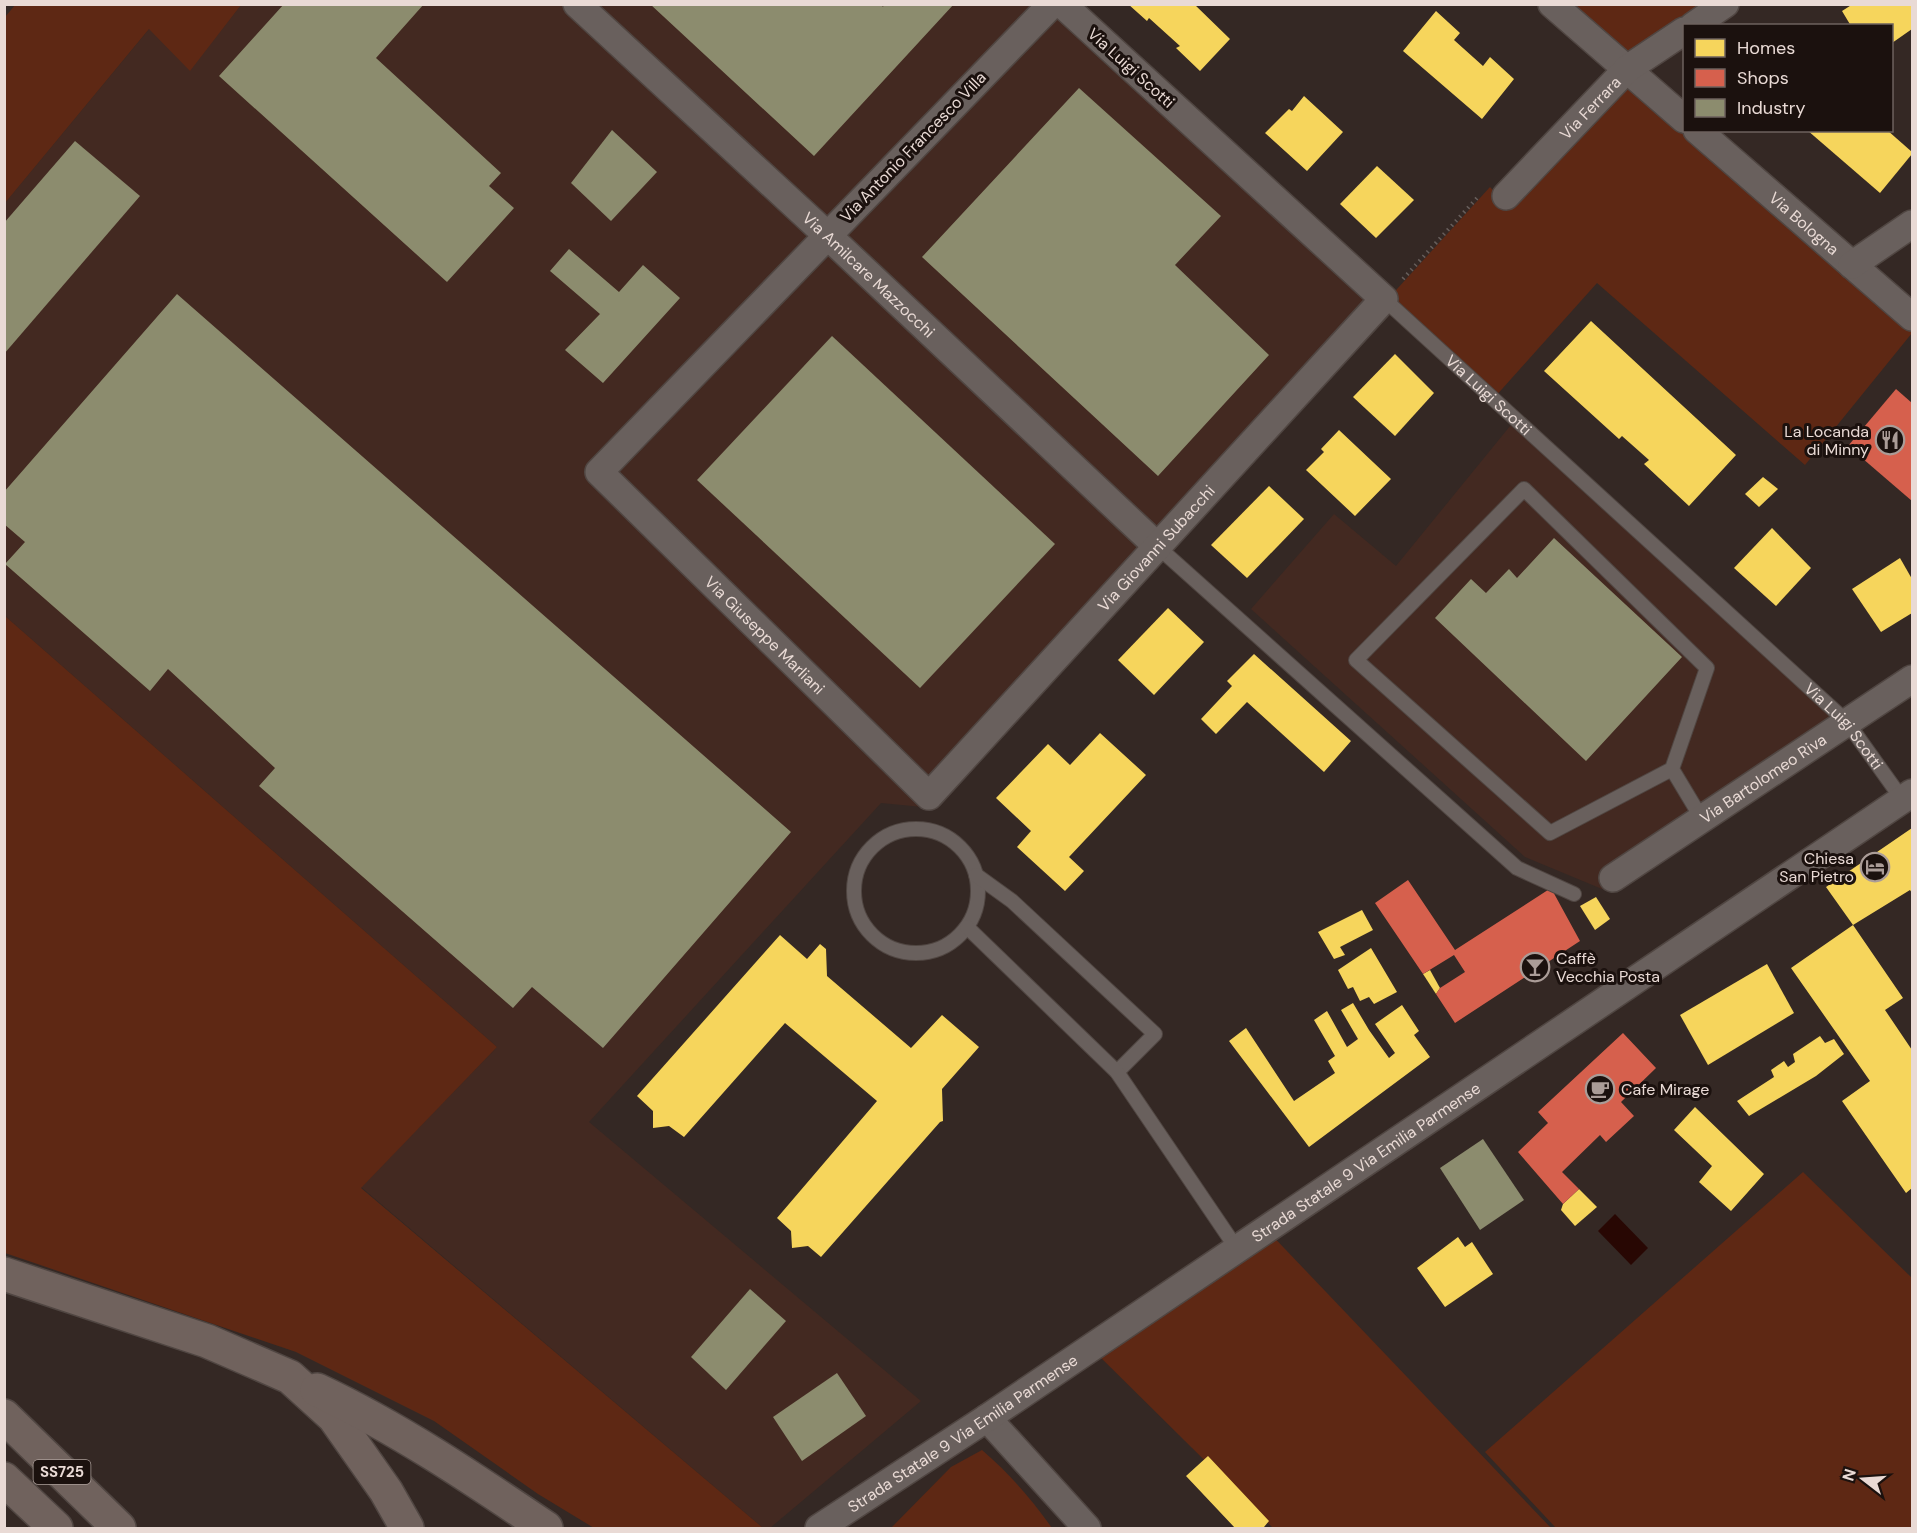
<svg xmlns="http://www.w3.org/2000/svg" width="1917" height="1533" viewBox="0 0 1917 1533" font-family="'DM Sans',sans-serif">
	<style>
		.built { fill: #432921 }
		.green { fill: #5e2814 }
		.water { fill: #280703 }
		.homes { fill: #f6d55c }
		.shops { fill: #d6604d }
		.industry { fill: #8c8c6e }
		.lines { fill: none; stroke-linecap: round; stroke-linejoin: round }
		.service-casing { stroke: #504642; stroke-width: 16 }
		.minor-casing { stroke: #504642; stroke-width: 30 }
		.trunk-casing { stroke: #504642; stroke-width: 36 }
		.path { stroke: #675e5b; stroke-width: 4; stroke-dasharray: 1.5 4.5; stroke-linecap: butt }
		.service { stroke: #69605d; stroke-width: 14 }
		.minor { stroke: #69605d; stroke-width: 27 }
		.trunk { stroke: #70625d; stroke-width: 33 }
		.labels { text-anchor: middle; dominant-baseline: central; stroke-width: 6; stroke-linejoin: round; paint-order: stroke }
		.shield { fill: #1b110e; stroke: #ab9e99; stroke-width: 1.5 }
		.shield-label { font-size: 15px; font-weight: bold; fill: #e9dad5 }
		.street-label { font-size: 16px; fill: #e9dad5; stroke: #1b110e }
		.poi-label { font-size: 16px; fill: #e9dad5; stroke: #1b110e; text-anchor: end }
	</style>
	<rect width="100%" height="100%" fill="#342824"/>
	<!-- built -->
	<g class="built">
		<path d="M 241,5 L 1060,5 L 1387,300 L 933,808 L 881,803 L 589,1122 L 921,1401 L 770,1528 L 763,1528 L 361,1187 L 497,1047 L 5,616 L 5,203 L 150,28 L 190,70 Z"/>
		<path d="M 1515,420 L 1840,719 L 1602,889 L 1525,857 L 1251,609 L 1334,514 L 1396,566 Z"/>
	</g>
	<!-- green -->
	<g class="green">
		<path d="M 16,4 L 241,4 L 241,5 L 190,71 L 149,29 L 5,203 L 5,17 Z"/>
		<path d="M 1548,5 L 1724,5 L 1625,72 L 1912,318 L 1912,333 L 1805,465 L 1597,283 L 1494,398 L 1387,300 L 1490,187 L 1503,201 L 1624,73 Z"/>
		<path d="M 5,616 L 497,1047 L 361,1188 L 763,1528 L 594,1528 L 538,1494 L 434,1421 L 296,1352 L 5,1253 Z"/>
		<path d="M 1803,1172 L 1912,1278 L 1912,1528 L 1556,1528 L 1485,1452 Z"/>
		<path d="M 1266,1229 L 1551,1528 L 1273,1528 L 1091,1348 Z"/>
		<path d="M 982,1450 C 1009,1473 1032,1500 1052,1528 L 891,1528 L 951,1467 Z"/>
	</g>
	<!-- water -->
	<path class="water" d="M 1615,1214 L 1648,1248 L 1631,1265 L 1598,1231 Z"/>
	<!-- homes -->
	<g class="homes">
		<path d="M 1128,4 L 1194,4 L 1230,39 L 1200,71 L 1176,48 L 1180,46 L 1149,18 L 1147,21 Z"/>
		<path d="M 1853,4 L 1912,4 L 1912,29 L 1892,43 L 1892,26 L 1851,26 L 1842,11 Z"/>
		<path d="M 1436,11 L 1460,33 L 1454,40 L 1483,66 L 1490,57 L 1514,79 L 1482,119 L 1403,51 Z"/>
		<path d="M 1304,96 L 1343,132 L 1307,171 L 1265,133 L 1289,109 L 1292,111 Z"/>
		<path d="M 1807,130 L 1887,130 L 1912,152 L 1912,154 L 1880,193 Z"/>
		<path d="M 1377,166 L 1414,200 L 1376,238 L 1340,204 Z"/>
		<path d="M 1591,321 L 1736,455 L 1689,506 L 1644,464 L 1649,460 L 1622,436 L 1619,439 L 1544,371 Z"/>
		<path d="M 1395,354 L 1434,393 L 1395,436 L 1353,397 Z"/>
		<path d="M 1339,430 L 1391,479 L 1355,516 L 1306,470 L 1324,452 L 1321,449 Z"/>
		<path d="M 1763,477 L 1778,489 L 1759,507 L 1745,494 Z"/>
		<path d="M 1269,486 L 1304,519 L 1247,578 L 1211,545 Z"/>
		<path d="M 1772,528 L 1811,568 L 1776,606 L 1734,568 Z"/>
		<path d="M 1900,558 L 1912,579 L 1912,613 L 1881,632 L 1852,589 Z"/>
		<path d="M 1168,608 L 1204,642 L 1154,695 L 1118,660 Z"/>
		<path d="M 1254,654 L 1351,741 L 1324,772 L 1247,702 L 1216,734 L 1201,719 L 1232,686 L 1227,681 Z"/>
		<path d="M 1100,733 L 1146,775 L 1069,857 L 1084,871 L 1065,891 L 1017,847 L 1031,831 L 996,798 L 1048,744 L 1070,765 Z"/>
		<path d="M 1912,828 L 1912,893 L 1910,890 L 1853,925 L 1826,887 Z"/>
		<path d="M 1596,897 L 1610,919 L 1595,930 L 1580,906 Z"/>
		<path d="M 1362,910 L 1373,930 L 1340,947 L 1345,955 L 1334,959 L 1318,932 Z"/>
		<path d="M 1853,925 L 1903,998 L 1885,1010 L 1912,1050 L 1912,1188 L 1906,1193 L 1842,1101 L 1870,1081 L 1791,968 Z"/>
		<path d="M 780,935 L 807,959 L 820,944 L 826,949 L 827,976 L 911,1048 L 942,1015 L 979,1047 L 942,1089 L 943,1121 L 940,1122 L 821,1257 L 808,1246 L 792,1248 L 791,1231 L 777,1218 L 877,1101 L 785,1023 L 684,1137 L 669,1126 L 653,1128 L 653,1111 L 637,1096 Z"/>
		<path d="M 1371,948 L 1397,992 L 1374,1004 L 1369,997 L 1360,1001 L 1353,987 L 1348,989 L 1338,970 Z"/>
		<path d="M 1767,964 L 1794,1013 L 1708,1065 L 1680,1015 Z"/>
		<path d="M 1430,970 L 1440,988 L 1436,994 L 1423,974 Z"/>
		<path d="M 1353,1003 L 1369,1030 L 1389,1058 L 1395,1053 L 1375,1024 L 1402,1005 L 1419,1031 L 1414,1035 L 1430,1057 L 1309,1147 L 1229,1041 L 1246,1028 L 1294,1101 L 1335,1073 L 1328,1061 L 1335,1056 L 1314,1020 L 1327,1011 L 1347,1047 L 1358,1039 L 1341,1010 Z"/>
		<path d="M 1820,1036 L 1825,1043 L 1834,1039 L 1844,1054 L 1816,1076 L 1749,1116 L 1737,1101 L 1774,1077 L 1771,1070 L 1784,1061 L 1788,1067 L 1795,1062 L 1793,1054 Z"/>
		<path d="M 1695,1107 L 1764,1174 L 1731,1211 L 1699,1182 L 1712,1166 L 1674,1130 Z"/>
		<path d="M 1579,1189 L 1597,1207 L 1575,1226 L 1561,1210 L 1563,1204 Z"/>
		<path d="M 1458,1237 L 1465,1247 L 1472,1242 L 1493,1274 L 1445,1307 L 1417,1268 Z"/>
		<path d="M 1208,1456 L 1269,1521 L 1264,1527 L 1265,1528 L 1235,1528 L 1186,1476 Z"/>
	</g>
	<!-- shops -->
	<g class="shops">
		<path d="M 1896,389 L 1912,403 L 1912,501 L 1848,446 Z"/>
		<path d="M 1408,880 L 1455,950 L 1551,888 L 1580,941 L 1455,1023 L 1436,994 L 1440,988 L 1465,972 L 1454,955 L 1423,974 L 1375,903 Z"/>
		<path d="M 1623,1033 L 1656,1068 L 1621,1102 L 1634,1116 L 1606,1142 L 1600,1135 L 1562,1172 L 1579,1189 L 1563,1204 L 1518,1152 L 1548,1123 L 1538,1112 Z"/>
	</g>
	<!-- industry -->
	<g class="industry">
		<path d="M 284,4 L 424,4 L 376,58 L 501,173 L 489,186 L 514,208 L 447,282 L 219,76 Z"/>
		<path d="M 650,4 L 881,4 L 883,7 L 884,4 L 954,4 L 814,156 Z"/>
		<path d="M 1079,88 L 1221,216 L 1175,265 L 1269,355 L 1158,476 L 922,257 Z"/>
		<path d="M 612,130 L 657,172 L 611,221 L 571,183 Z"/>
		<path d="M 75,141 L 140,196 L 4,354 L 4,223 Z"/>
		<path d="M 569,249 L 619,292 L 643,265 L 680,298 L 603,383 L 565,350 L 600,314 L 550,271 Z"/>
		<path d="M 177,294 L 791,832 L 603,1048 L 532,987 L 513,1008 L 259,786 L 275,768 L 168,669 L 150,691 L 5,564 L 25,542 L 4,524 L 4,492 Z"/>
		<path d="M 832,336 L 1055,544 L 920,688 L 697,480 Z"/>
		<path d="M 1554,538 L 1682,657 L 1586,761 L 1435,618 L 1471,579 L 1486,593 L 1509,569 L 1517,578 Z"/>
		<path d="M 1483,1139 L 1524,1200 L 1480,1230 L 1440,1168 Z"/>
		<path d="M 750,1289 L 786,1321 L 726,1390 L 691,1357 Z"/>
		<path d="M 837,1373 L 866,1416 L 802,1461 L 773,1417 Z"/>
	</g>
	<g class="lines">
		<!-- service casing -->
		<g class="service-casing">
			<g id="service">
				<path id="s1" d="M 1384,299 L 1847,722 L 1902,799"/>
				<path d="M 1158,547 L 1517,868 L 1574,894"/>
				<path d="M 1672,769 L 1550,833 L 1356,660 L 1524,489 L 1707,668 L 1672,769 L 1702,819"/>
				<circle cx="916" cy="891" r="62"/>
				<path d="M 976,875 L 1012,901 L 1155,1034 L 1117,1072"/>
				<path d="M 967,927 L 1117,1072 L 1237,1249"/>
			</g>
		</g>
		<!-- minor casing -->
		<g class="minor-casing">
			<g id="minor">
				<path id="s2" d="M 577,4 L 827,235 L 1158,547"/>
				<path id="s3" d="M 1052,4 L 599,472 L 929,796 L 1384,299 L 1062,4"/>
				<path d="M 1552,4 L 1684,119"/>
				<path d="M 1693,26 L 1725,4"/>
				<path id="s4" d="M 1697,130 L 1912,317"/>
				<path id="s5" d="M 1506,196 L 1627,69 L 1684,31"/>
				<path d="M 1852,265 L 1912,224"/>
				<path id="s6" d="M 1613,878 L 1912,679"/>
				<path d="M 987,1418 L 1087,1528"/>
				<path id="s7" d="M 819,1528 L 987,1418 L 1912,793"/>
			</g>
		</g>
		<!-- trunk casing -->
		<g class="trunk-casing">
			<g id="trunk">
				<path d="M 4,1274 L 207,1341 L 290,1377 L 334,1417 L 386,1491 L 407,1528"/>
				<path d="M 317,1390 C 398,1428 472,1478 546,1528"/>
				<path d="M 4,1416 L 119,1528"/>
				<path d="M 4,1479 L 56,1528"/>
			</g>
		</g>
		<!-- path -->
		<path class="path" d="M 1403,279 L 1477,198"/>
		<!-- service -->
		<use href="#service" class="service"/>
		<!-- minor -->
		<use href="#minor" class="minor"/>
		<!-- trunk -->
		<use href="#trunk" class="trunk"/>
	</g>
	<!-- icons -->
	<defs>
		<g id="restaurant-ring" transform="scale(1.5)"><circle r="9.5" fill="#1b110e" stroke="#aa9c97" stroke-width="1.5"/><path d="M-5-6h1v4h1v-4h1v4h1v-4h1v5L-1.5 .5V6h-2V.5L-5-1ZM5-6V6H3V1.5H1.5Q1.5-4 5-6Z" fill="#aa9c97"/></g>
		<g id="hotel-ring" transform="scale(1.5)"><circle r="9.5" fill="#1b110e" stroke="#aa9c97" stroke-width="1.5"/><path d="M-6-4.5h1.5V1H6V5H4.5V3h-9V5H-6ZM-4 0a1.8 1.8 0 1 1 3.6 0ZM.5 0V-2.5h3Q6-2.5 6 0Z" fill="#aa9c97"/></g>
		<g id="bar-ring" transform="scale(1.5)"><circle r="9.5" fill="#1b110e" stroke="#aa9c97" stroke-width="1.5"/><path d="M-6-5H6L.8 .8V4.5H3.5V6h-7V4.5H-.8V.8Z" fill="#aa9c97"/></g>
		<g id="cafe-ring" transform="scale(1.5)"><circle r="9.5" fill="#1b110e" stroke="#aa9c97" stroke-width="1.5"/><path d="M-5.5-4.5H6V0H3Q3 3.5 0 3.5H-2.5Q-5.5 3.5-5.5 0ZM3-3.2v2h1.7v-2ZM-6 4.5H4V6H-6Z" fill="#aa9c97"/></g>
	</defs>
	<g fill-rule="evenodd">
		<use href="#restaurant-ring" x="1890" y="440"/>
		<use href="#hotel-ring" x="1875" y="867"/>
		<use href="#bar-ring" x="1535" y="967"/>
		<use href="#cafe-ring" x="1600" y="1089"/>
	</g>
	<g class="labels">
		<!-- shield labels -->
		<rect class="shield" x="33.5" y="1460" width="57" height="24" rx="4.5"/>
		<g class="shield-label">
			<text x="62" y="1472">SS725</text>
		</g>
		<!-- street labels -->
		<g class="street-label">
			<text transform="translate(1131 68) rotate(42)">Via Luigi Scotti</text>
			<text stroke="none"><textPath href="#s5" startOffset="122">Via Ferrara</textPath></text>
			<text transform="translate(913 147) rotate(-46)">Via Antonio Francesco Villa</text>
			<text stroke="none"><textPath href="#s4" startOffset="142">Via Bologna</textPath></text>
			<text stroke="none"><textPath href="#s2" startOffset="398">Via Amilcare Mazzocchi</textPath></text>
			<text stroke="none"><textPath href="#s1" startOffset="142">Via Luigi Scotti</textPath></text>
			<text stroke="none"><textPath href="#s3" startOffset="1450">Via Giovanni Subacchi</textPath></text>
			<text stroke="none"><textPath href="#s3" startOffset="884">Via Giuseppe Marliani</textPath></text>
			<text stroke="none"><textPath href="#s1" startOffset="628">Via Luigi Scotti</textPath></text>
			<text stroke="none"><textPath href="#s6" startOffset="180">Via Bartolomeo Riva</textPath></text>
			<text stroke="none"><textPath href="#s7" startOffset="658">Strada Statale 9 Via Emilia Parmense</textPath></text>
			<text stroke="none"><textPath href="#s7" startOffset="172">Strada Statale 9 Via Emilia Parmense</textPath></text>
		</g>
		<!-- poi labels -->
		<g class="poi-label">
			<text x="1869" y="431">La Locanda<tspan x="1869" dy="18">di Minny</tspan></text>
			<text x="1854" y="858">Chiesa<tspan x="1854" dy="18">San Pietro</tspan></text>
			<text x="1556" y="958" text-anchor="start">Caffè<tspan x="1556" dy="18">Vecchia Posta</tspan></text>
			<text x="1621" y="1089" text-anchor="start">Cafe Mirage</text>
		</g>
	</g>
	<!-- border -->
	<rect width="1917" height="1533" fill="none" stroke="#e9dad5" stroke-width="12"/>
	<!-- legend -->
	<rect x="1683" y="24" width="210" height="108" fill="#1b110e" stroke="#6d615e" stroke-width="1.5"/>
	<rect x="1695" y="39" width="30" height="18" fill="#f6d55c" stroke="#6d615e" stroke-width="1.5"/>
	<text x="1737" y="54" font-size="18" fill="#e9dad5">Homes</text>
	<rect x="1695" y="69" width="30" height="18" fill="#d6604d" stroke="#6d615e" stroke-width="1.5"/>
	<text x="1737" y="84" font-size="18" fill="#e9dad5">Shops</text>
	<rect x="1695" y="99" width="30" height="18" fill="#8c8c6e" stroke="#6d615e" stroke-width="1.5"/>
	<text x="1737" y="114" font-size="18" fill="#e9dad5">Industry</text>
	<!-- north arrow -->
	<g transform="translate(1863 1479) rotate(287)" stroke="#1b110e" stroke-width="4.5" paint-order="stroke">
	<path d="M0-4.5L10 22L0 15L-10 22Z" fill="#e9dad5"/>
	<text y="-9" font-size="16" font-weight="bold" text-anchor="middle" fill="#e9dad5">N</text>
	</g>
</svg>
